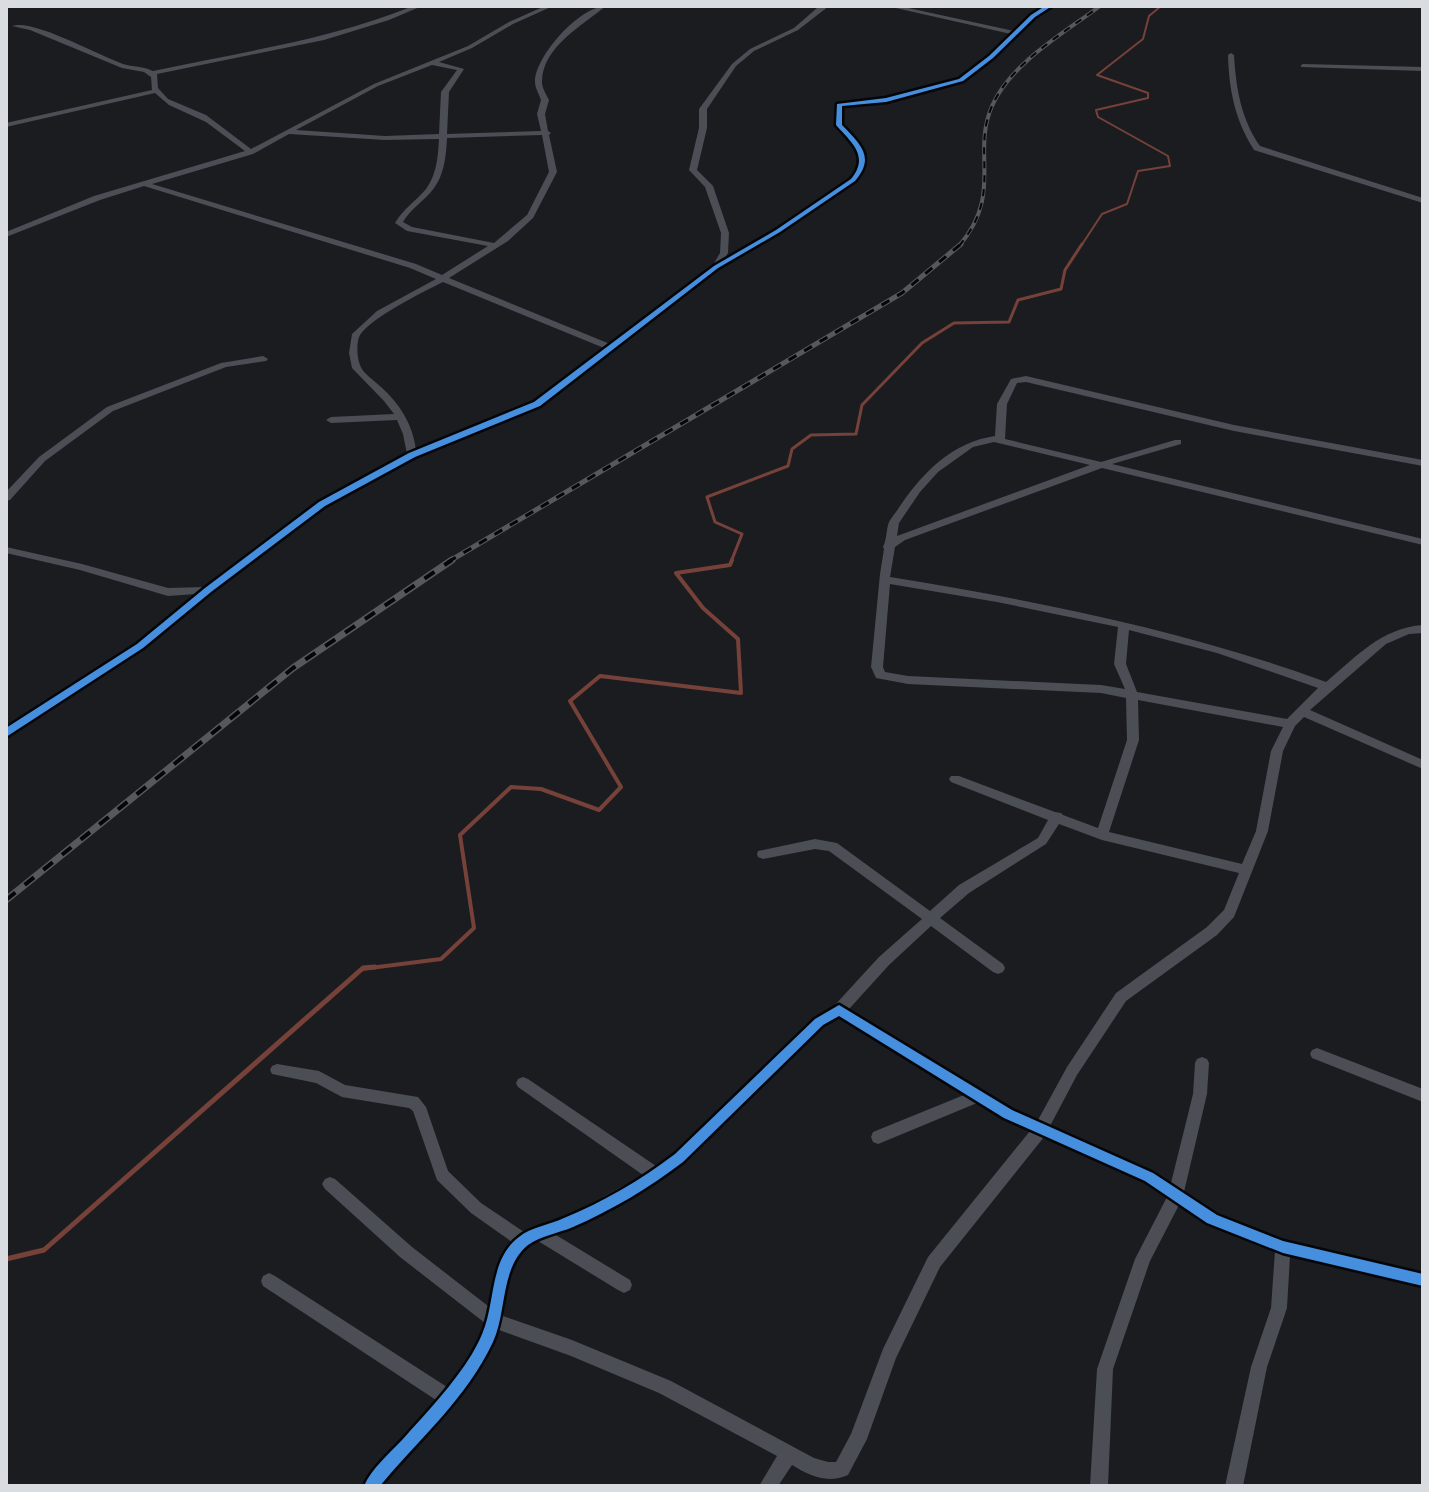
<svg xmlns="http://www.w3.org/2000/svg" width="1429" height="1492" viewBox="0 0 1429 1492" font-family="'Asap Condensed',sans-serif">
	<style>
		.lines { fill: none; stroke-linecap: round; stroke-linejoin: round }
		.stream-far3 { stroke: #764139; stroke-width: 2 }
		.stream-far2 { stroke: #764139; stroke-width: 3 }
		.stream-far1 { stroke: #764139; stroke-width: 4 }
		.stream { stroke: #764139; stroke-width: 5 }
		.street { fill: #4b4e55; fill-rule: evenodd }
		.rail-far2-casing { stroke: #56585c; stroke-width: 4 }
		.rail-far1-casing { stroke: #56585c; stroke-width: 5 }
		.rail-casing { stroke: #56585c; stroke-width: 7 }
		.rail-far2 { stroke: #050609; stroke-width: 2; stroke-dasharray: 7; stroke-linecap: butt }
		.rail-far1 { stroke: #050609; stroke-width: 3; stroke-dasharray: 9; stroke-linecap: butt }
		.rail { stroke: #050609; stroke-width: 4; stroke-dasharray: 12; stroke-linecap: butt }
		.cycleway-casing { stroke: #050609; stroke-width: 5 }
		.cycleway { fill: #468fdf; fill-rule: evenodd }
	</style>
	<rect width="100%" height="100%" fill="#1b1c20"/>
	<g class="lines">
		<!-- stream-far3 -->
		<path class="stream-far3" d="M 1081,246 L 1102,214 L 1127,204 L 1138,171 L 1170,166 L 1168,156 L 1098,117 L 1096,110 L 1148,98 L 1148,93 L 1097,75 L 1143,39 L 1149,16 L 1161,6"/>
		<!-- stream-far2 -->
		<path class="stream-far2" d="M 731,562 L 742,534 L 715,522 L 707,497 L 788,466 L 792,449 L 811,435 L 856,434 L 862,405 L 922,343 L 954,323 L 1009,322 L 1018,300 L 1061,289 L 1065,270 L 1082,244"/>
		<!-- stream-far1 -->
		<path class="stream-far1" d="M 362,969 L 441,959 L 474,928 L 460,835 L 511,787 L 541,789 L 599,810 L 621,787 L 570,701 L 600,676 L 741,693 L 738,639 L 703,608 L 676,573 L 730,565 L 732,560"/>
		<!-- stream -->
		<path class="stream" d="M 6,1259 L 44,1250 L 363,968 L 375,967"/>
		<!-- street -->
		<g class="street">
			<path d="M 413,6 L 422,6 L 389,20 L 324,40 L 157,74 L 158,88 L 168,99 L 206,115 L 251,149 L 374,84 L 468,46 L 509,22 L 545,6 L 553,6 L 513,24 L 472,48 L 439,62 L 464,69 L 449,92 L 447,134 L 541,131 L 537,114 L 541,100 C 539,94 535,88 535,82 C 535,56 580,6 606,6 C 583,25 542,47 542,82 C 542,88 546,94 549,100 L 545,114 L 548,131 L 551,133 L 549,135 L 557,172 L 533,218 L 508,241 L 449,278 L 610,344 L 713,265 L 720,253 L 721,233 L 705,187 L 689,170 L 699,128 L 699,109 L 732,64 L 750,49 L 794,28 L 817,8 L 829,6 L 798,30 L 754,51 L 736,66 L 707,109 L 707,128 L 697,170 L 713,186 L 729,233 L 728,253 L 725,258 L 775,229 L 850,178 C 869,156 850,142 835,125 L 836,103 L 886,98 L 959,79 L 989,56 L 1011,34 L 887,6 L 899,6 L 1014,31 C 1025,20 1036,6 1052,6 L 1035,17 L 993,58 L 963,81 L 886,102 L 843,107 L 843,125 C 861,144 877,157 856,182 L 781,233 L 719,269 L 540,406 L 415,457 L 326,506 L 212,592 L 144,649 L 6,737 L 6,727 L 136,643 L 196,594 L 168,596 L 80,570 L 6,553 L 6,547 L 82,564 L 168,588 L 205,587 L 318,502 L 407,454 L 403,434 L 397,420 L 331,423 L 326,420 L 331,417 L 394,414 L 384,401 L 352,368 L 349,353 L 352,334 L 377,311 L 436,279 L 410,268 L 144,186 L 100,200 L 6,237 L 6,232 L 94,196 L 245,151 L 206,122 L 169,105 L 155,93 L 6,127 L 6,123 L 152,90 L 151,77 L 144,72 L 122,68 L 30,30 L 12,26 C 34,19 97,55 123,64 C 133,67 143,66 153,71 C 241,52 329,40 413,6 ZM 432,65 L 457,70 L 441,92 L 439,134 L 385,136 L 296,130 L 378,86 ZM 289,134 L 385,140 L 439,139 C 438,156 437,174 426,189 C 416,201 403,209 395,223 L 407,231 L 488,246 L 442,275 L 416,264 L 152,184 L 253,154 ZM 542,135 L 549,172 L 527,215 L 494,243 L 412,227 L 403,222 C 410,210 421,203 430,193 C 444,178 446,158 447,138 ZM 443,282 L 604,348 L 534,402 L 416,450 C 413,425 400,404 381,387 C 374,380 363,374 360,365 C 357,358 356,342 360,335 C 372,317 423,292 443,282 Z"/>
			<path d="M 1231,53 L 1234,55 C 1236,88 1241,119 1260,146 L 1423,198 L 1423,203 L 1254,150 C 1235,120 1229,90 1228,55 Z"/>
			<path d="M 1303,64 L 1423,67 L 1423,71 L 1301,67 L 1301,65 Z"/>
			<path d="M 263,356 L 268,359 L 266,361 L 226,367 L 113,411 L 45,461 L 10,500 L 6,501 L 6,492 L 39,457 L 107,407 L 221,363 Z"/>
			<path d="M 1026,376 L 1234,425 L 1423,460 L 1423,466 L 1234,431 L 1026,382 L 1017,383 L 1007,404 L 1005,439 L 1101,462 L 1175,440 L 1181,440 L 1181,444 L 1112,464 L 1423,539 L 1423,545 L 1102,468 L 905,540 L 895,547 L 890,577 C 1038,601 1184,630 1326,682 C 1356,657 1381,628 1423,625 L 1423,633 L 1409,634 L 1386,644 L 1310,710 L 1423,760 L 1423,769 L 1304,717 L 1295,726 L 1283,751 L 1268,831 L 1234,917 L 1217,935 L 1126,1001 L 1077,1075 L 1050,1126 L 1154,1172 L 1171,1183 L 1193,1094 L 1195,1063 L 1197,1059 L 1202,1057 L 1207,1059 L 1209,1063 L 1207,1094 L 1184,1192 L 1218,1214 L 1283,1240 L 1423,1272 L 1423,1288 L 1290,1256 L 1287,1308 L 1267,1367 L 1243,1486 L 1225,1486 L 1251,1367 L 1271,1308 L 1275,1251 L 1206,1224 L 1179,1205 L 1150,1261 L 1113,1369 L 1108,1486 L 1090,1486 L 1097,1369 L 1135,1259 L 1167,1197 L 1144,1182 L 1044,1137 L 940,1267 L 896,1358 L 867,1439 L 848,1475 C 827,1484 810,1476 792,1465 L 778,1486 L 759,1486 L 777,1456 L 659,1393 L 571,1356 L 499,1330 C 476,1392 424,1436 382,1486 L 362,1486 L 365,1480 L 380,1462 L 436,1400 L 263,1286 L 261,1281 L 263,1276 L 269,1273 L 275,1276 L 447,1387 L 471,1352 L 485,1323 L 400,1257 L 325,1189 L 322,1184 L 325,1179 L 330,1177 L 335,1179 L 412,1247 L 488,1306 C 493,1283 496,1260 512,1242 L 471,1213 L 437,1180 L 413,1111 L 409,1108 L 342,1097 L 316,1083 L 272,1074 L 270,1070 L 272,1066 L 277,1064 L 319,1071 L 345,1085 L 418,1097 L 426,1107 L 448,1171 L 481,1203 L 524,1232 L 577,1211 L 643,1175 L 518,1087 L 516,1083 L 518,1079 L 523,1077 L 528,1079 L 656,1166 L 674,1153 L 814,1018 L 834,1006 L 879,957 L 922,919 L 829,851 L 815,849 L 763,859 L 758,857 L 757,854 L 758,851 L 815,839 L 837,843 L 930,911 L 959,885 L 1038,838 L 1048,820 L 951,782 L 949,779 L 951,776 L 959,776 L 1055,812 L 1061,813 L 1063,815 L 1098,828 L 1127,740 L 1126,698 L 1101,693 L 908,684 L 876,678 L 871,667 L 880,574 L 884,549 L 883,547 C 887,539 886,530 889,522 C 892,517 897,511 900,506 C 923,472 953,442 995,436 L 997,404 L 1011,379 ZM 994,442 L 1090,465 L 897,536 L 899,523 L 920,492 L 938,472 L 973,447 ZM 890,584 L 997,602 L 1118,627 L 1114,664 L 1125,689 L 1101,685 L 908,676 L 885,672 L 883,667 ZM 1129,630 L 1217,653 L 1318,688 L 1287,719 L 1137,692 L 1126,664 ZM 1138,700 L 1283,727 L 1271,751 L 1256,831 L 1242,864 L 1109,832 L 1139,740 ZM 1059,824 L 1102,840 L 1239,873 L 1224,910 L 1207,927 L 1116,993 L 1067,1067 L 1038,1120 L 1013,1109 L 849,1009 L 889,965 L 931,926 L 993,972 L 998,974 L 1003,972 L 1005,968 L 1003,964 L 940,918 L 969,893 L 1046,844 ZM 839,1017 L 964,1095 L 873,1132 L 871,1137 L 873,1142 L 878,1144 L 883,1142 L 977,1103 L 1003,1119 L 1030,1131 L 928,1257 L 883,1349 L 851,1434 L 836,1462 L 828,1462 L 814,1458 L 671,1381 L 572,1340 L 503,1316 C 508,1287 509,1255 538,1241 L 618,1290 L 624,1293 L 630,1290 L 632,1285 L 630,1280 L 556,1235 C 602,1219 646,1192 684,1163 L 824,1026 Z"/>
			<path d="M 1317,1048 L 1423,1089 L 1423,1102 L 1312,1058 L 1310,1054 L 1312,1050 Z"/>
		</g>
		<!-- rail-far2 casing -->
		<g class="rail-far2-casing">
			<path id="rail-far2" d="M 959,246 C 1004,193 971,154 992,106 C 1011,63 1064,33 1100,6"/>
		</g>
		<!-- rail-far1 casing -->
		<g class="rail-far1-casing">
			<path id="rail-far1" d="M 448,562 L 902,293 L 961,244"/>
		</g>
		<!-- rail casing -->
		<g class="rail-casing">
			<path id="rail" d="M 6,900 L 293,668 L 452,560"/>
		</g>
		<!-- rail-far2 -->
		<use href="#rail-far2" class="rail-far2"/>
		<!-- rail-far1 -->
		<use href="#rail-far1" class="rail-far1"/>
		<!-- rail -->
		<use href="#rail" class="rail"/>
		<!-- cycleway casing -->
		<g class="cycleway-casing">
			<g id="cycleway">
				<path d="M 1045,6 L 1052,6 L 1035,17 L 993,58 L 963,81 L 886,102 L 842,106 L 842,125 C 860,144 876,157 855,181 L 780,232 L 718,268 L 540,406 L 415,457 L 325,506 L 211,592 L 143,648 L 6,737 L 6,728 L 137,644 L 205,588 L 319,502 L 409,453 L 534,402 L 714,266 L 776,230 L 851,179 C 870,156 851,142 836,125 L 837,104 L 886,98 L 959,79 L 989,56 L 1031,15 Z"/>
				<path d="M 839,1005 L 1012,1110 L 1153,1173 L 1217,1215 L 1283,1241 L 1423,1274 L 1423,1286 L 1283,1253 L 1207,1223 L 1145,1181 L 1004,1118 L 839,1016 L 823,1025 L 683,1162 C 649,1188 612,1210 573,1227 C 559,1233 540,1236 528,1245 C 500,1268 507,1312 493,1342 C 467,1398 419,1439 380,1486 L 364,1486 C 371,1469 390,1453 403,1439 C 427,1412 453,1385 472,1354 C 477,1345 482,1336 485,1326 C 495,1297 491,1258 519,1237 C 531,1227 549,1225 564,1218 C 603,1202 641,1180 675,1154 L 815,1019 Z"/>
			</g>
		</g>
		<!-- cycleway -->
		<use href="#cycleway" class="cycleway"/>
	</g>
	<!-- border -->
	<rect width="1429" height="1492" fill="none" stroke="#d9dce1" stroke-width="16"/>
</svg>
